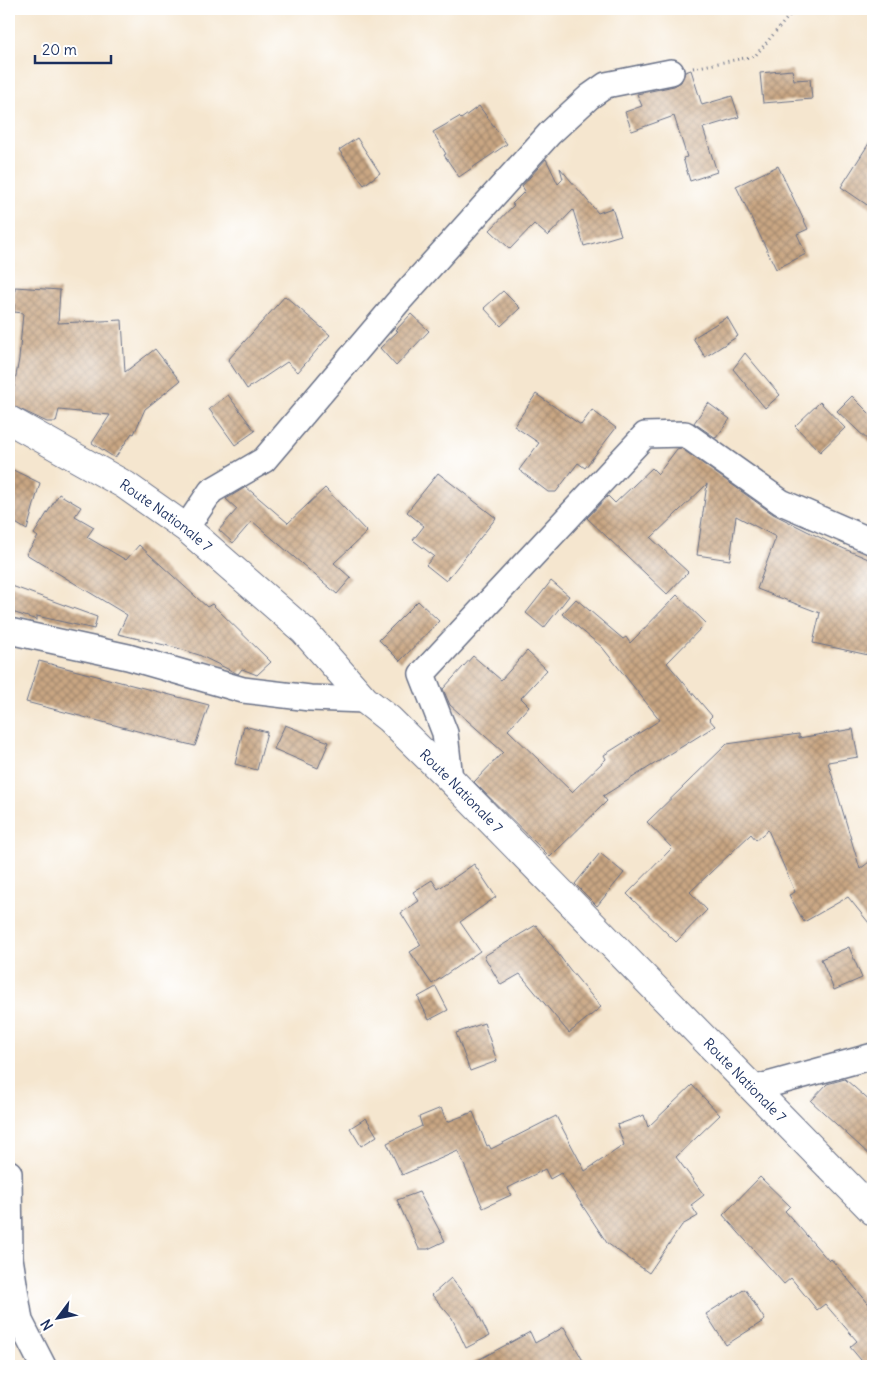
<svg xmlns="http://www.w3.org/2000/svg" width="882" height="1375" viewBox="0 0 882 1375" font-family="Delius,sans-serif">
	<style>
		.building { fill: url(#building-cross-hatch) }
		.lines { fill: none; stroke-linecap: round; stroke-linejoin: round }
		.minor-casing { stroke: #676f86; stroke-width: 28 }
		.major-casing { stroke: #676f86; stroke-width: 30 }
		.path { stroke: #676f86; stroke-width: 3; stroke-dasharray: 1 4; stroke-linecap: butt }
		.minor { stroke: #fff; stroke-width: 25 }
		.major { stroke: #fff; stroke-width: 28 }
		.labels { text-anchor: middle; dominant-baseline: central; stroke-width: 4.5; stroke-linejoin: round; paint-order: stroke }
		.street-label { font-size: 14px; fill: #1b2f5e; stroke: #fff }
	</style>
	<defs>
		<pattern id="building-cross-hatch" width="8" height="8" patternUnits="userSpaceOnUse" patternTransform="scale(1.25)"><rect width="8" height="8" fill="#c9a682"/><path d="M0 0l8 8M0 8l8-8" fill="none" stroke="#a2886e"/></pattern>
	</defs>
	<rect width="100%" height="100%" fill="#fff"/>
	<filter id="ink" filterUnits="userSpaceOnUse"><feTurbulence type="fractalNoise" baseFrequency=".02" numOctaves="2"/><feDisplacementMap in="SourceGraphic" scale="10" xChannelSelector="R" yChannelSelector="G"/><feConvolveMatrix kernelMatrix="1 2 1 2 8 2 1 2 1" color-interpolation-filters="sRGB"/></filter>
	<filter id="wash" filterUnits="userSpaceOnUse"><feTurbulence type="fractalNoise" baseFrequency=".0096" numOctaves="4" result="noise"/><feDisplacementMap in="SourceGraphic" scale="20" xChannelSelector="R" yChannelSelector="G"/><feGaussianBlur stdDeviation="1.12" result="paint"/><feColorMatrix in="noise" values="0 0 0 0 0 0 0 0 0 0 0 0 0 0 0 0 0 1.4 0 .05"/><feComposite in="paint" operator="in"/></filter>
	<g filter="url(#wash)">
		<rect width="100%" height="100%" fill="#f5e6cf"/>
		<g id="blocks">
			<!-- building -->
			<g class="building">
				<path d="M 691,70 L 702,105 L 732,96 L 739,117 L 703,128 L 717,172 L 690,181 L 683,158 L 687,157 L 674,116 L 632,131 L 625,112 L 642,106 L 637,94 L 674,86 L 681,82 L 685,72 Z"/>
				<path d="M 792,70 L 794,80 L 810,79 L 812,99 L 763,103 L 760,73 Z"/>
				<path d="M 479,106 L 507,144 L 459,177 L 444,155 L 446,154 L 433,132 L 459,117 L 461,119 Z"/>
				<path d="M 873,137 L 873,209 L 841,187 Z"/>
				<path d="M 357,138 L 380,173 L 364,185 L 339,150 Z"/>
				<path d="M 546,159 L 558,184 L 563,179 L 560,168 L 598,213 L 612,208 L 621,235 L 584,246 L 573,210 L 548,236 L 534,224 L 510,249 L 490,230 L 514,205 L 512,204 L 525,191 L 522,186 Z"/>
				<path d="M 778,166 L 808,229 L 797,234 L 806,254 L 776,269 L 736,186 Z"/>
				<path d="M 15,287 L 60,290 L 58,323 L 122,320 L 125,372 L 155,349 L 180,381 L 145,409 L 134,434 L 132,433 L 115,458 L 92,443 L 110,415 L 59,410 L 56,422 L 47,422 L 9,404 L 9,385 L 14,387 L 19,359 L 23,313 L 14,312 Z"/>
				<path d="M 503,291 L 520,308 L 501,326 L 484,308 Z"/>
				<path d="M 285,296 L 330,335 L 298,372 L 287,362 L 247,389 L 228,360 Z"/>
				<path d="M 411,314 L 429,331 L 396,366 L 380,348 L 398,331 L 396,330 Z"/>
				<path d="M 727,317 L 738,336 L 705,357 L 693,338 Z"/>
				<path d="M 745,353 L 780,395 L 765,408 L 733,369 Z"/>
				<path d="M 536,394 L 581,425 L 592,410 L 616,428 L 585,468 L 578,463 L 556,492 L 548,492 L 519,470 L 539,443 L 514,426 Z"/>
				<path d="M 228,395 L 255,431 L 235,445 L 209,409 Z"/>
				<path d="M 852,396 L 873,417 L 873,445 L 837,411 Z"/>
				<path d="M 820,402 L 845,428 L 820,452 L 795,426 Z"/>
				<path d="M 708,403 L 730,419 L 716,438 L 694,423 Z"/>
				<path d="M 681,448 L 773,514 L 833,544 L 873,561 L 873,656 L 813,643 L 820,613 L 757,589 L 776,537 L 736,516 L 730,560 L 697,555 L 707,484 L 651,538 L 688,572 L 667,594 L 587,518 L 608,496 L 615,503 L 652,468 L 658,474 L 677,449 Z"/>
				<path d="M 9,468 L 40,483 L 27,530 L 9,519 Z"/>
				<path d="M 438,473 L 496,518 L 446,581 L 426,565 L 434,556 L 413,540 L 424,526 L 407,512 Z"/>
				<path d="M 246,487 L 288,523 L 325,488 L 367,532 L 334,563 L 351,578 L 337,594 L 252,521 L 233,543 L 219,530 L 237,509 L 226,499 Z"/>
				<path d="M 59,494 L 81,507 L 75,516 L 94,527 L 87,537 L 126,560 L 139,545 L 207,607 L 212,604 L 271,662 L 257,675 L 242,669 L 238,674 L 199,655 L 177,648 L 118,634 L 127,615 L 26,554 L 38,537 L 34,534 Z"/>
				<path d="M 551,581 L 569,596 L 544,628 L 526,613 Z"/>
				<path d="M 9,585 L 97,617 L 94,629 L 37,616 L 37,620 L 9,611 Z"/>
				<path d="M 677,595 L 706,623 L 667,663 L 712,716 L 709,719 L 715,726 L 603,796 L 607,801 L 550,857 L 474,782 L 503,752 L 450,705 L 443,689 L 473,656 L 501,680 L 527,651 L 547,670 L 521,698 L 529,706 L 508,730 L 572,792 L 606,759 L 604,755 L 660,720 L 602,647 L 562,614 L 576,599 L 623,639 L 626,637 L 630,643 Z"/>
				<path d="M 418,601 L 439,621 L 400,661 L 379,640 Z"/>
				<path d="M 39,661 L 209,705 L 195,746 L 26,702 Z"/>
				<path d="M 285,725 L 329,742 L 318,768 L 274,749 Z"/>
				<path d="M 244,726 L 267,732 L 257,770 L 235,764 Z"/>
				<path d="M 853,729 L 858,757 L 828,762 L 860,869 L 873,859 L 873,928 L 848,897 L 804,922 L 789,895 L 795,892 L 768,830 L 756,840 L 751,834 L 690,892 L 707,910 L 676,942 L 627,894 L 672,848 L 647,822 L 727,744 L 799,734 L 799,738 Z"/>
				<path d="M 600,853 L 624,873 L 597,906 L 575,884 Z"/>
				<path d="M 474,864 L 496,897 L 460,922 L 480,951 L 432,984 L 410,952 L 421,945 L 401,913 L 419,901 L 413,892 L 432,880 L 438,889 Z"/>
				<path d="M 536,925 L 571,971 L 601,1007 L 569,1033 L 520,974 L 501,985 L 484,956 Z"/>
				<path d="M 849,947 L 862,978 L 834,990 L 821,959 Z"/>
				<path d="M 436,987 L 448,1010 L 429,1020 L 418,997 Z"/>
				<path d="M 484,1023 L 497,1061 L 470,1071 L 456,1033 Z"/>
				<path d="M 845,1079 L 873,1104 L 873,1158 L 811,1101 L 827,1084 Z"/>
				<path d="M 692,1085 L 720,1115 L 676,1157 L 704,1195 L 691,1205 L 698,1216 L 682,1225 L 649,1273 L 607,1243 L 561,1173 L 550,1179 L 545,1169 L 508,1188 L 511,1195 L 483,1208 L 458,1151 L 402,1175 L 387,1143 L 422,1126 L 419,1117 L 441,1108 L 447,1122 L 473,1112 L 487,1146 L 489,1145 L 491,1149 L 556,1116 L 585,1171 L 624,1145 L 617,1125 L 644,1115 L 648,1127 Z"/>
				<path d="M 366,1118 L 377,1136 L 361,1146 L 350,1128 Z"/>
				<path d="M 760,1177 L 790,1206 L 785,1211 L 829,1261 L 831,1259 L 873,1309 L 873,1366 L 866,1366 L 850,1347 L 857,1341 L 825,1304 L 817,1310 L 791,1278 L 784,1284 L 723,1215 Z"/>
				<path d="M 419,1192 L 445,1241 L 428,1249 L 419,1249 L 397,1200 Z"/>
				<path d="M 451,1278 L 475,1308 L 489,1336 L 466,1348 L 452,1318 L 432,1295 Z"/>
				<path d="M 745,1289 L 765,1320 L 726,1345 L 706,1314 Z"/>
				<path d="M 564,1327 L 586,1366 L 467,1366 L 530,1332 L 535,1343 Z"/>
			</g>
		</g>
	</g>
	<g filter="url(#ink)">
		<use href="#blocks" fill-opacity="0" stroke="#676f86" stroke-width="1"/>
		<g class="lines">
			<!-- minor casing -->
			<g class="minor-casing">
				<g id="minor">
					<path d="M 186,528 L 211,491 L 264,460 L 398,302 L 550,133 L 589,97 L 606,85 L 671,72"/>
					<path d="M 9,631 L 128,657 L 243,690 L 310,698 L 365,700"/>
					<path d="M 450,779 L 445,733 L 422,674 L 645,435 L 685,434 L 781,502 L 873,542"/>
					<path d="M 753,1089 L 873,1056"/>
					<path d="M 9,1173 L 10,1258 L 20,1321 L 43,1366"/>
				</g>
			</g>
			<!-- major casing -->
			<g class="major-casing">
				<g id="major">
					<path id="s1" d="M 9,420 L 125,485 L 186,528 L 304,631 L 365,700 L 389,719 L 450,779 L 873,1211"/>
				</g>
			</g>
			<!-- path -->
			<path class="path" d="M 693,68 L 755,56 L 795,9"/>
			<!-- minor -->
			<use href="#minor" class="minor"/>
			<!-- major -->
			<use href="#major" class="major"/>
		</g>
	</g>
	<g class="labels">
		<!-- street labels -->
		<g class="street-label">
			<text stroke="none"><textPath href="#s1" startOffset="184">Route Nationale 7</textPath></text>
			<text stroke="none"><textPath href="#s1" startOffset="589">Route Nationale 7</textPath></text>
			<text stroke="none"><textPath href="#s1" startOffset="994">Route Nationale 7</textPath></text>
		</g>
	</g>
	<!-- margin -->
	<rect width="882" height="1375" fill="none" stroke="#fff" stroke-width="30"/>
	<!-- north arrow -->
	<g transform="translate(58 1318) rotate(238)" stroke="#ffffff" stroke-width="4" paint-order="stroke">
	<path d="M0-4L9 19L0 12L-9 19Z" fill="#1b2f5e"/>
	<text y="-8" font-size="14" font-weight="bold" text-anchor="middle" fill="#1b2f5e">N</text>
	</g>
	<!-- scale -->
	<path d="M35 55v8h76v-8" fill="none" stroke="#1b2f5e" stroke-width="2.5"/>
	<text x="42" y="55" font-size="15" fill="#1b2f5e" stroke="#ffffff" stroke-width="4" paint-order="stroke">20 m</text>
</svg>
